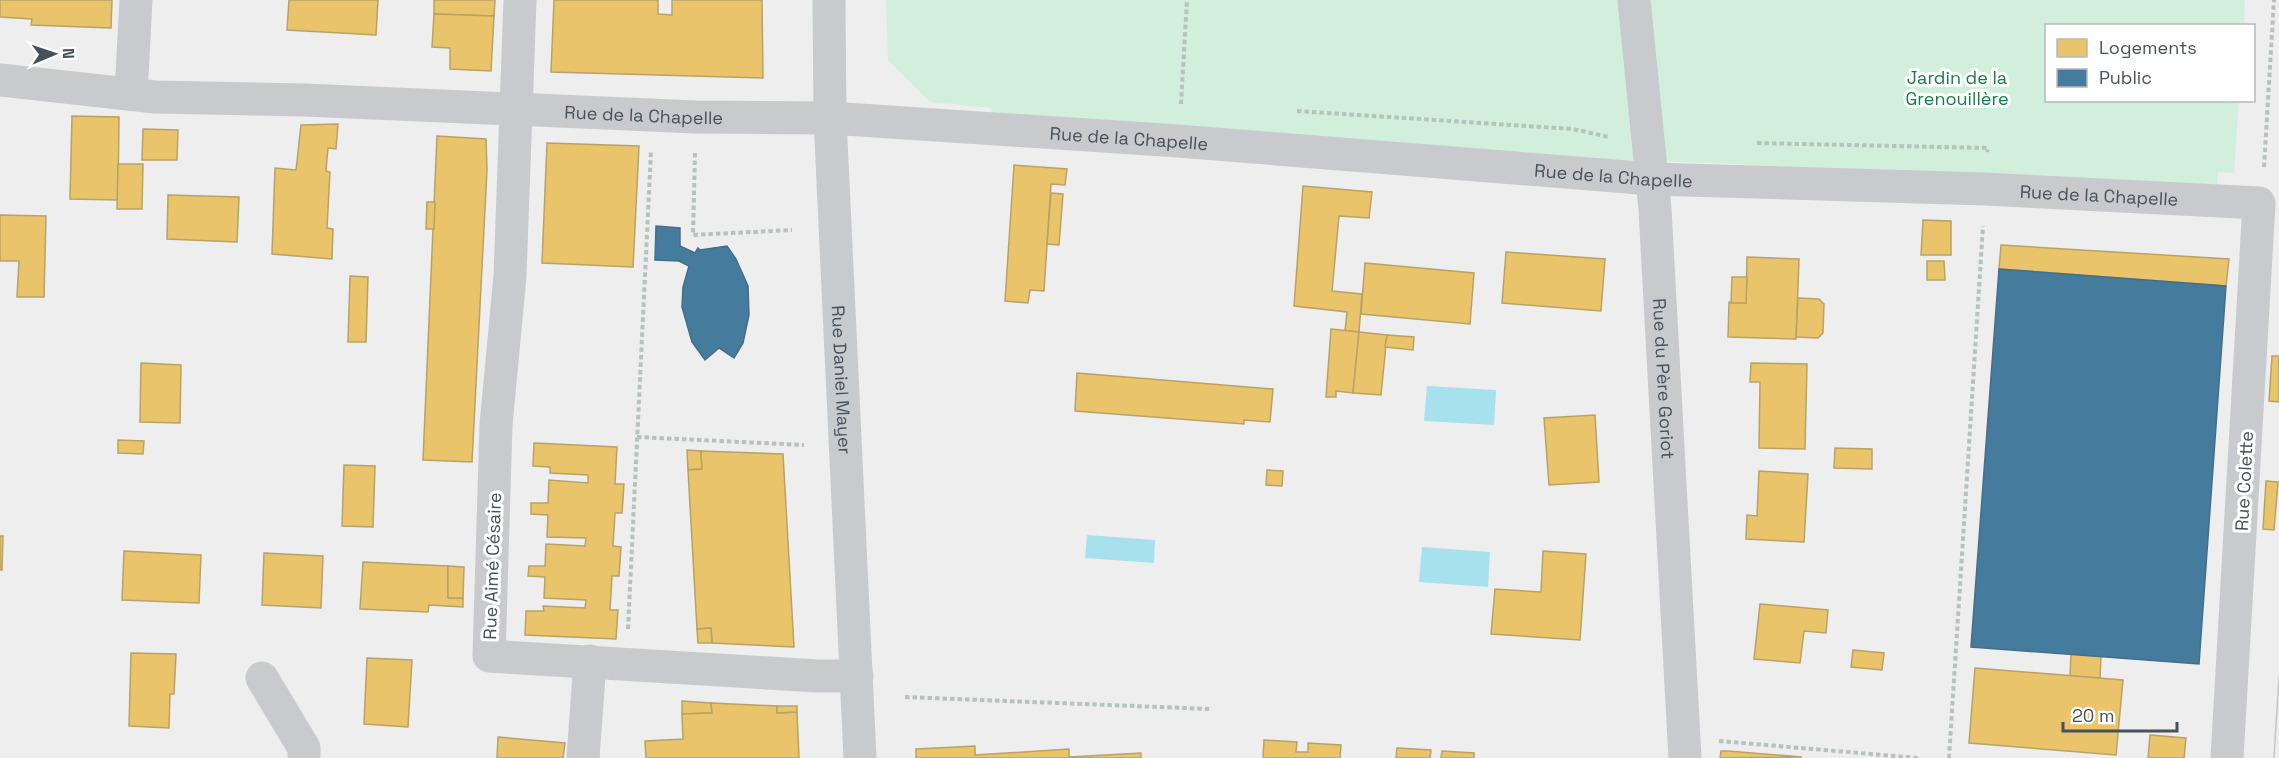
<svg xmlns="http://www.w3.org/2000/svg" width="2279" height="758" viewBox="0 0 2279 758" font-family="'Space Grotesk',sans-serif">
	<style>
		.green { fill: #d2efdc }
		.water { fill: #a6e1ed }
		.homes { fill: #e9c46a; stroke: #b8a266; stroke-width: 1.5 }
		.public { fill: #457b9d; stroke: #456e89; stroke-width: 1.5 }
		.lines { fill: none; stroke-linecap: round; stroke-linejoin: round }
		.path { stroke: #b6c2be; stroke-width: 4; stroke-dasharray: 4.5 3; stroke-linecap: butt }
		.street { stroke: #c8cacd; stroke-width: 33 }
		.secondary { stroke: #c8cbce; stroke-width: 33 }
		.tram { stroke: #c3c5c7; stroke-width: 1.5 }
		.labels { text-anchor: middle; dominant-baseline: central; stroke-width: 6; stroke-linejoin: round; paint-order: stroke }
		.park-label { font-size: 18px; fill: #167d46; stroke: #fff }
		.street-label { font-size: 18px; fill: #45515b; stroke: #fff }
	</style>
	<rect width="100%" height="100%" fill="#efeeee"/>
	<!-- green -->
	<path class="green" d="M 886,0 L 2245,0 L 2244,25 L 2046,26 L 2046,100 L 2239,101 L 2234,173 L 2218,172 L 2217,186 L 1685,162 L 1593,160 L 992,114 L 991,108 L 930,102 L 888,60 Z"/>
	<!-- water -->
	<g class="water">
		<path d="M 1427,386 L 1496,390 L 1494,425 L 1424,421 Z"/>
		<path d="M 1087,535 L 1155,540 L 1154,563 L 1085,558 Z"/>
		<path d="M 1422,547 L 1490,552 L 1488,587 L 1419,582 Z"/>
	</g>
	<!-- homes -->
	<g class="homes">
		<path d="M 0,0 L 112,0 L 111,28 L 31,25 L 32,19 L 0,17 Z"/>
		<path d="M 289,0 L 378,0 L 376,35 L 287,30 Z"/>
		<path d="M 434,0 L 495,0 L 494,16 L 434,14 Z"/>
		<path d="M 554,0 L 658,0 L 658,14 L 672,15 L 672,0 L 762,0 L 763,78 L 551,72 Z"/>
		<path d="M 434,14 L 494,16 L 491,71 L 450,69 L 450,48 L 432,47 Z"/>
		<path d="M 72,116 L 119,117 L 118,200 L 70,199 Z"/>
		<path d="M 338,124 L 336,149 L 328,148 L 326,171 L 330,172 L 327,228 L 333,229 L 332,259 L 272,254 L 275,168 L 296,170 L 301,125 Z"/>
		<path d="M 143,129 L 178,130 L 177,160 L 142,160 Z"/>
		<path d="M 437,136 L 486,139 L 487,170 L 472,462 L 423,460 Z"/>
		<path d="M 547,143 L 639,146 L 633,267 L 542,263 Z"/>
		<path d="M 118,164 L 143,164 L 142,209 L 117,209 Z"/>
		<path d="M 1014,165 L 1067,169 L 1065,185 L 1051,184 L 1044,291 L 1030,290 L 1028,303 L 1005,301 Z"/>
		<path d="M 1303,186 L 1372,192 L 1369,218 L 1339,216 L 1332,291 L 1362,294 L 1359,332 L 1345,331 L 1347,312 L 1294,306 Z"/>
		<path d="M 1051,193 L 1063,194 L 1059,245 L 1047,244 Z"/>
		<path d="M 168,195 L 239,197 L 237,242 L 167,239 Z"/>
		<path d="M 427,202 L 435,202 L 434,229 L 426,229 Z"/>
		<path d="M 0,215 L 46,216 L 44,297 L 17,297 L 19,261 L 0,261 Z"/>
		<path d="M 1923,220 L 1951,221 L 1951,255 L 1921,255 Z"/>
		<path d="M 2001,245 L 2229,259 L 2226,286 L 1999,269 Z"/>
		<path d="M 1506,252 L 1605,259 L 1601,311 L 1502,303 Z"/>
		<path d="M 1747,257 L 1799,259 L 1796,339 L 1728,337 L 1729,302 L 1746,303 Z"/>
		<path d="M 1927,261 L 1944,261 L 1945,280 L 1927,280 Z"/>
		<path d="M 1365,263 L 1474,273 L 1470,324 L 1361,314 Z"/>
		<path d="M 350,276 L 368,277 L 366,342 L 348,342 Z"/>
		<path d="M 1732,277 L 1747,277 L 1746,303 L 1731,303 Z"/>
		<path d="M 1798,298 L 1819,299 L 1824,304 L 1823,333 L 1818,338 L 1796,337 Z"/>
		<path d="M 1331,329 L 1359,332 L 1353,393 L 1336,391 L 1336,397 L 1326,397 Z"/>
		<path d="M 1359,332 L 1387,335 L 1381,395 L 1353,393 Z"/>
		<path d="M 1387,335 L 1414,337 L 1413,350 L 1385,347 Z"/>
		<path d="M 2272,356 L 2279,356 L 2279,402 L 2269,401 Z"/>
		<path d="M 141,363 L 181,365 L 180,423 L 140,422 Z"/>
		<path d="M 1751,363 L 1807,364 L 1805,449 L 1759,448 L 1760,382 L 1750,382 Z"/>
		<path d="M 1077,373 L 1273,389 L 1270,422 L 1244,420 L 1244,424 L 1075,411 Z"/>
		<path d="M 1595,415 L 1599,482 L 1549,485 L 1544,418 Z"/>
		<path d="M 118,440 L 144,441 L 143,454 L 118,453 Z"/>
		<path d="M 534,443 L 617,447 L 615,484 L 624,484 L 622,513 L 615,513 L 613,546 L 621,547 L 619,576 L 612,576 L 610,610 L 618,610 L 616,639 L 525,635 L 526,611 L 544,611 L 543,606 L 585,608 L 586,600 L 544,598 L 545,577 L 528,576 L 529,566 L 545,566 L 546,544 L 585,546 L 586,538 L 547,537 L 548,515 L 531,514 L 531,503 L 548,503 L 549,480 L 588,483 L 588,475 L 550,473 L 550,467 L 533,466 Z"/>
		<path d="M 1835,448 L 1872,449 L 1872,469 L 1834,468 Z"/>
		<path d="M 687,450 L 701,451 L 702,469 L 688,470 Z"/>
		<path d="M 701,451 L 783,454 L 794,647 L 712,643 L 711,628 L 697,629 L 688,470 L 702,469 Z"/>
		<path d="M 344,465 L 375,466 L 373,527 L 342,526 Z"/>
		<path d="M 1267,470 L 1283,471 L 1282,486 L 1266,485 Z"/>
		<path d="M 1759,471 L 1808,474 L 1804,542 L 1746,539 L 1747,515 L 1757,516 Z"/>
		<path d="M 2266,481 L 2278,482 L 2274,530 L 2263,529 Z"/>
		<path d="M 0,536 L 3,536 L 2,570 L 0,570 Z"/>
		<path d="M 124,551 L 201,555 L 199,603 L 122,600 Z"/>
		<path d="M 1543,551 L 1586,554 L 1580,640 L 1491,634 L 1495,589 L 1541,592 Z"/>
		<path d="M 264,553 L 323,556 L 321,608 L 262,605 Z"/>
		<path d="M 363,562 L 448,566 L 448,598 L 463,598 L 463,607 L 429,605 L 428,612 L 360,609 Z"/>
		<path d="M 448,566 L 464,567 L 463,598 L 448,598 Z"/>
		<path d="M 1760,604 L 1828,610 L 1826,633 L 1804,631 L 1800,663 L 1754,659 Z"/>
		<path d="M 711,628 L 712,643 L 698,643 L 697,629 Z"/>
		<path d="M 1853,650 L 1884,653 L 1882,670 L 1851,667 Z"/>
		<path d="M 131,653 L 176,654 L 174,694 L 170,694 L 169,728 L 129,726 Z"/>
		<path d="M 2071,654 L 2101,656 L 2100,678 L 2070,676 Z"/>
		<path d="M 367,658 L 412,660 L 408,727 L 364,724 Z"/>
		<path d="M 1975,668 L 2123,680 L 2116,755 L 1969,743 Z"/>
		<path d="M 682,701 L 711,703 L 712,713 L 682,714 Z"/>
		<path d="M 711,703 L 777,706 L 777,713 L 797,712 L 799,758 L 646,758 L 645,741 L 683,739 L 682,714 L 712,713 Z"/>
		<path d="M 777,706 L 797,706 L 797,712 L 777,713 Z"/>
		<path d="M 2150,735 L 2186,738 L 2184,758 L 2148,758 Z"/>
		<path d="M 498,737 L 565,743 L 563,758 L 497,758 Z"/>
		<path d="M 1264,740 L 1297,742 L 1296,752 L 1308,752 L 1308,743 L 1341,745 L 1340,758 L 1263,758 Z"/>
		<path d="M 975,746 L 975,755 L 1069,749 L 1069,757 L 1141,753 L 1141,758 L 916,758 L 916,749 Z"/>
		<path d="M 1397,748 L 1431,750 L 1430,758 L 1396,758 Z"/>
		<path d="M 1442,751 L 1474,753 L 1474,758 L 1441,758 Z"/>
		<path d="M 1721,751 L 1728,751 L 1802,757 L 1720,758 Z"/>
	</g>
	<!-- public -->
	<g class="public">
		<path d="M 656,226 L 680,228 L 680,246 L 695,253 L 698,248 L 700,250 L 727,246 L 736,259 L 748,286 L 749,315 L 743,343 L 734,358 L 719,348 L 705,360 L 692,342 L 682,307 L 683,287 L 689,266 L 679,261 L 655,260 Z"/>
		<path d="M 1999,269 L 2226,286 L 2199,664 L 1971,647 Z"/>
	</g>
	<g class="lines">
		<!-- path -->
		<g class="path">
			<path d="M 1181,104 L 1187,0"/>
			<path d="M 1297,111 L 1573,129 L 1609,137"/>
			<path d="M 1757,143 L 1988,148 L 1987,152"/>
			<path d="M 695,153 L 693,235 L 792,230"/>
			<path d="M 2264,167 L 2274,0"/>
			<path d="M 637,437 L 804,445"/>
			<path d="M 628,629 L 651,151"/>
			<path d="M 905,697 L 1210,709"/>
			<path d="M 1719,741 L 1918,758"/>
			<path d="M 1949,758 L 1983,226"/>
		</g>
		<!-- street -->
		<g class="street">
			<path d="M 520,0 L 510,276 L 496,425 L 489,656 L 817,676 L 857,676"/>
			<path id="s1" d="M 1634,0 L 1655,209 L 1685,758"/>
			<path id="s2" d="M 0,80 L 155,97 L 305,100 L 695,117 L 830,118 L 1178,141 L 1652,179 L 1985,189 L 2259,203 L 2227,758"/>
			<path d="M 131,94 L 136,0"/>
			<path d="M 262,678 L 304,748 L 304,758"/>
			<path d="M 583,758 L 590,661"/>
		</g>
		<!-- secondary -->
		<path class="secondary" id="s3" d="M 829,0 L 830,118 L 860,758"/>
		<!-- tram -->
		<path class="tram" d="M 2274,758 L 2279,677"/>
	</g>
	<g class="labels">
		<!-- park labels -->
		<g class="park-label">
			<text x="1957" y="77">Jardin de la<tspan x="1957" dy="21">Grenouillère</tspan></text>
		</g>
		<!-- street labels -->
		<g class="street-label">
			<text stroke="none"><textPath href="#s2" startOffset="645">Rue de la Chapelle</textPath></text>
			<text stroke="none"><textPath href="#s2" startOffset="1131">Rue de la Chapelle</textPath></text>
			<text stroke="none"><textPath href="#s2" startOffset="1617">Rue de la Chapelle</textPath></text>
			<text stroke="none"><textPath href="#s2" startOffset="2103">Rue de la Chapelle</textPath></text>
			<text stroke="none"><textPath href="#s3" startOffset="380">Rue Daniel Mayer</textPath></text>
			<text stroke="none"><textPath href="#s1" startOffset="380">Rue du Père Goriot</textPath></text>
			<text transform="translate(2244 481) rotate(-87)">Rue Colette</text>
			<text transform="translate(492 566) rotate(-88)">Rue Aimé Césaire</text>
		</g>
	</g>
	<!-- legend -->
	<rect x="2045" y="24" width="210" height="78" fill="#ffffff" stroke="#b5b9bd" stroke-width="1.5"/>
	<rect x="2057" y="39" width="30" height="18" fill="#e9c46a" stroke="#b5b9bd" stroke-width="1.5"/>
	<text x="2099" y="54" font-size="18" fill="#45515b">Logements</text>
	<rect x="2057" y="69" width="30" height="18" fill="#457b9d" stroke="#b5b9bd" stroke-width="1.5"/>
	<text x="2099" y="84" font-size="18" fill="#45515b">Public</text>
	<!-- north arrow -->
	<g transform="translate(54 54) rotate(88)" stroke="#ffffff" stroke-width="4.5" paint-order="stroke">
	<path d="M0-4.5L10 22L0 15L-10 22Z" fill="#45515b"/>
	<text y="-9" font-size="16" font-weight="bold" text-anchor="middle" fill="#45515b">N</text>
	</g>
	<!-- scale -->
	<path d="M2063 722v9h114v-9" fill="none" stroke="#45515b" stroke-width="3"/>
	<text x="2072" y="722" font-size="18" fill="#45515b" stroke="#ffffff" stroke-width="4.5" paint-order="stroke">20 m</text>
</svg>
